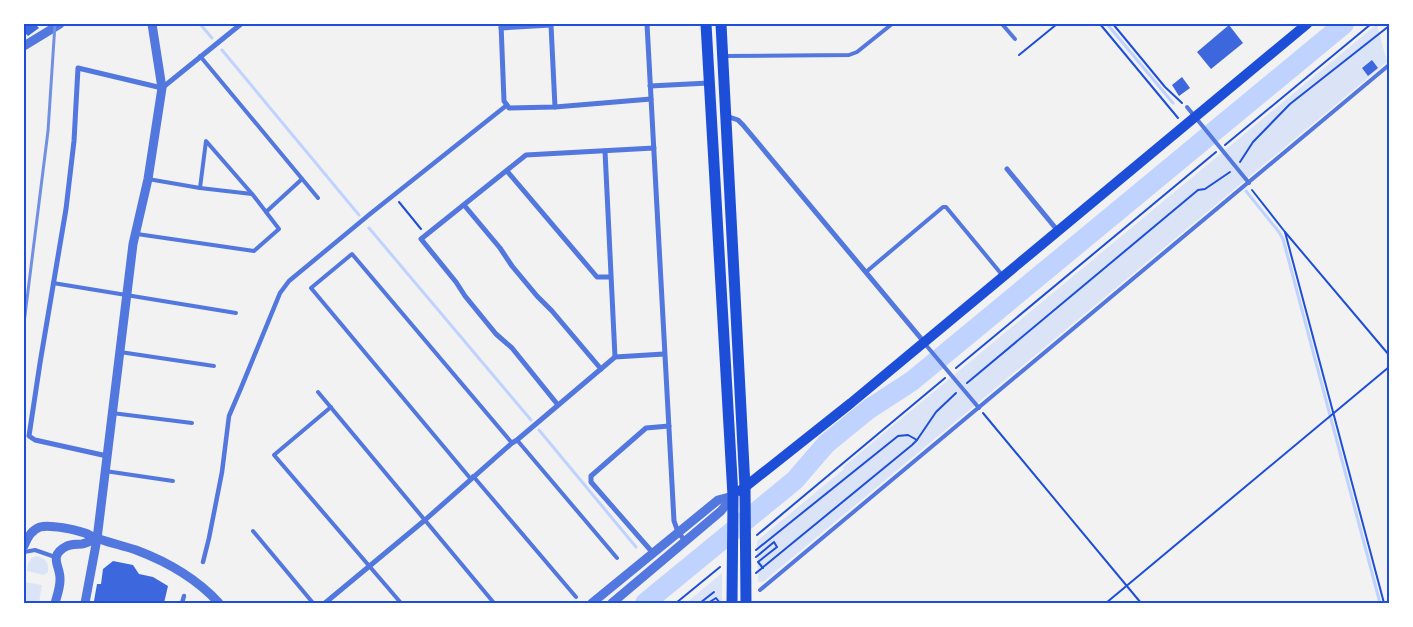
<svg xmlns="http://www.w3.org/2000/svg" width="1413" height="627" viewBox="0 0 1413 627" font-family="'Public Sans',sans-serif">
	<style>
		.green { fill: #dbe4f7 }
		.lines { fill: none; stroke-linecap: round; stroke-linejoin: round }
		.stream { stroke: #bfd3fe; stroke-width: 3 }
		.river { stroke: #bfd3fe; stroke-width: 20 }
		.building { fill: #3d67dc }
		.path { stroke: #1d4ed8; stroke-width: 2 }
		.service { stroke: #5277de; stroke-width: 4 }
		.pedestrian { stroke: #5277de; stroke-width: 4.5 }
		.minor { stroke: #5277de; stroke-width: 5 }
		.tertiary { stroke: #5277de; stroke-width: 9 }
		.secondary { stroke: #1d4ed8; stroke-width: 10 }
		.trunk { stroke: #1d4ed8; stroke-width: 11 }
		.rail { stroke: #7290e2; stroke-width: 3 }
		.neatline { fill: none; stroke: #1d4ed8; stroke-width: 2 }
	</style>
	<rect width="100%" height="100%" fill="#f2f2f2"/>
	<!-- green -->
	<g class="green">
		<path d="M 1377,24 L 1387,62 L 763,582 L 758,582 L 757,541 L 844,469 L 843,467 Z"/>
		<path d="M 36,556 C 45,558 49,562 48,572 L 44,575 L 27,571 C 28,563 28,559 36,556 Z"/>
		<path d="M 722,573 L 722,603 L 686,603 Z"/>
		<path d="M 25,582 L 42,585 L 39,603 L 24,603 Z"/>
	</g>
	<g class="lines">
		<!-- stream -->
		<g class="stream">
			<path d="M 200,24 L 212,38"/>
			<path d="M 1107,24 L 1173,103"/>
			<path d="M 222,50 L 359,215"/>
			<path d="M 1246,191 L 1279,232 L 1283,239 L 1380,603"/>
			<path d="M 369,228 L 531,420"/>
			<path d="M 539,430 L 636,547"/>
		</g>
		<!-- river -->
		<path class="river" d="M 645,603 L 795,480 L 826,444 L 869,409 L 912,381 L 1344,24"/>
	</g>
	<!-- building -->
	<g class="building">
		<path d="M 24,24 L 35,24 L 39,28 L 28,36 L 24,32 Z"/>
		<path d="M 1229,25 L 1243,43 L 1211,69 L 1197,52 Z"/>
		<path d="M 1372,60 L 1378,68 L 1368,76 L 1362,68 Z"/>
		<path d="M 1182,77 L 1190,88 L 1179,96 L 1172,85 Z"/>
		<path d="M 113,561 L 133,565 L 139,574 L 153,577 L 168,586 L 164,603 L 96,603 L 97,602 L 94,601 L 97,584 L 101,584 L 103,569 Z"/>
	</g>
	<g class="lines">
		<!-- path -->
		<g class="path">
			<path d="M 1100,24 L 1178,118"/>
			<path d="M 1113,24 L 1165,87 L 1182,103"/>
			<path d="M 1019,55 L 1057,24"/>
			<path d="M 1225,145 L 1371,24"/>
			<path d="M 1240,162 L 1253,142 L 1290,104 L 1389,26"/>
			<path d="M 1252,190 L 1285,232 L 1389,355"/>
			<path d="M 399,202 L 421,229"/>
			<path d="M 1285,232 L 1384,603"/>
			<path d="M 956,368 L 1216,152"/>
			<path d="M 967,383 L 1198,190 L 1205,189 L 1230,172"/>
			<path d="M 983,413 L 1141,603"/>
			<path d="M 757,535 L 945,378"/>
			<path d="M 756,550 L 898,436 L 908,435 L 917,440"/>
			<path d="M 756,557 L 774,542 L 777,547 L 758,562 L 763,568"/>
			<path d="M 756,573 L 912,445 L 917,440 L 936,412 L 956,393"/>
			<path d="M 676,603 L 720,567"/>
			<path d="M 700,603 L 714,592"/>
			<path d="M 708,603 L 716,598 L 720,603"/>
			<path d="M 1106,603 L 1389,367"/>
		</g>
		<!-- service -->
		<g class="service">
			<path d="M 1002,24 L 1015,39"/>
			<path d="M 200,56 L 318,198"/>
			<path d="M 725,56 L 849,55 L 857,52 L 892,24"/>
			<path d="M 1187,107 L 1249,183"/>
			<path d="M 148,179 L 200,188 L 252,194"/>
			<path d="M 266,212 L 302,179"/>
			<path d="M 137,234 L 254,251 L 279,229 L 253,195 L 206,141 L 200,188"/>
			<path d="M 866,272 L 943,207 L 946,207 L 1003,276"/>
			<path d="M 53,283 L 236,313"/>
			<path d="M 925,344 L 979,408"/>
			<path d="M 120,352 L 214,366"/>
			<path d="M 318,392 L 494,603"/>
			<path d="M 331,407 L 274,455 L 401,603"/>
			<path d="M 112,413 L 192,423"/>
			<path d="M 517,440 L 617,558"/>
			<path d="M 105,471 L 173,481"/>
			<path d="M 473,476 L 576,597"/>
			<path d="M 470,478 L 311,288 L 352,254 L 512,443"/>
			<path d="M 253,531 L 313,603"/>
			<path d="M 24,552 L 35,550 L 55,557"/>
			<path d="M 760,590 L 1389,65"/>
		</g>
		<!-- pedestrian -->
		<g class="pedestrian">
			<path d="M 203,562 L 209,538 L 222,472 L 229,416 L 241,388 L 280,293 L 289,281 L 370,214 L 507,105"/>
			<path d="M 182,603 L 184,596"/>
		</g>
		<!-- minor -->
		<g class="minor">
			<path d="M 501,24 L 504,101 L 509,108 L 555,107 L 651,99"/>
			<path d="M 647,24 L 674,521 L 678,532 L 685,541"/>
			<path d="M 501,28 L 551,25 L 555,107"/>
			<path d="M 650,86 L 709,83"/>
			<path d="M 726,116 L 738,120 L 743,125 L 924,342"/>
			<path d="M 605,151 L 615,357"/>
			<path d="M 1007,169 L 1058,231"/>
			<path d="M 507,171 L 597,277 L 610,277"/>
			<path d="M 464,205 L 500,248 L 512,266 L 537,296 L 552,311 L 601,369"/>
			<path d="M 558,405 L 512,348 L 496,334 L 465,296 L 456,282 L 421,239 L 526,155 L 654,148"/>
			<path d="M 107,456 L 35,440 L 29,436 L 40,363 L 66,209 L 74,141 L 78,68 L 162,88 L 241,24"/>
			<path d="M 653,553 L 591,482 L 591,476 L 646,428 L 669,426"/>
			<path d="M 325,603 L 425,520 L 512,443 L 517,440 L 615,357 L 664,354"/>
		</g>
		<!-- tertiary -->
		<g class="tertiary">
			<path d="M 24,46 L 60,24"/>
			<path d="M 24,546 C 27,538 31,530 40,527 C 50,524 76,530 85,533 C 90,535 94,538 99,539 C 111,543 124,546 136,550 C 168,562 196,578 219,603"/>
			<path d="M 55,603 C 57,596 60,588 60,580 C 61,566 47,556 67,546 C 72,544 77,544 82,544 C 87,543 92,540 97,539"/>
			<path d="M 85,603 L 97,539 L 133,244 L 148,179 L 162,88 L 152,24"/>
			<path d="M 592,603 L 718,500 L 733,496"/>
			<path d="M 612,603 L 721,511 L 733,496"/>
		</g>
		<!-- secondary -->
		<path class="secondary" d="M 740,491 L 851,403 L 1307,24"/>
		<!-- trunk -->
		<g class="trunk">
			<path d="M 706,24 L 733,496 L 732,603"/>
			<path d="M 721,24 L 745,487 L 746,603"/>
		</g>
		<!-- rail -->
		<path class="rail" d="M 24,323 L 48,131 L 55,24"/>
	</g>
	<!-- border -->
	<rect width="1413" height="627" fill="none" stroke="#ffffff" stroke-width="50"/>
	<rect x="25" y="25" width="1363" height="577" class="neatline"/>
</svg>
